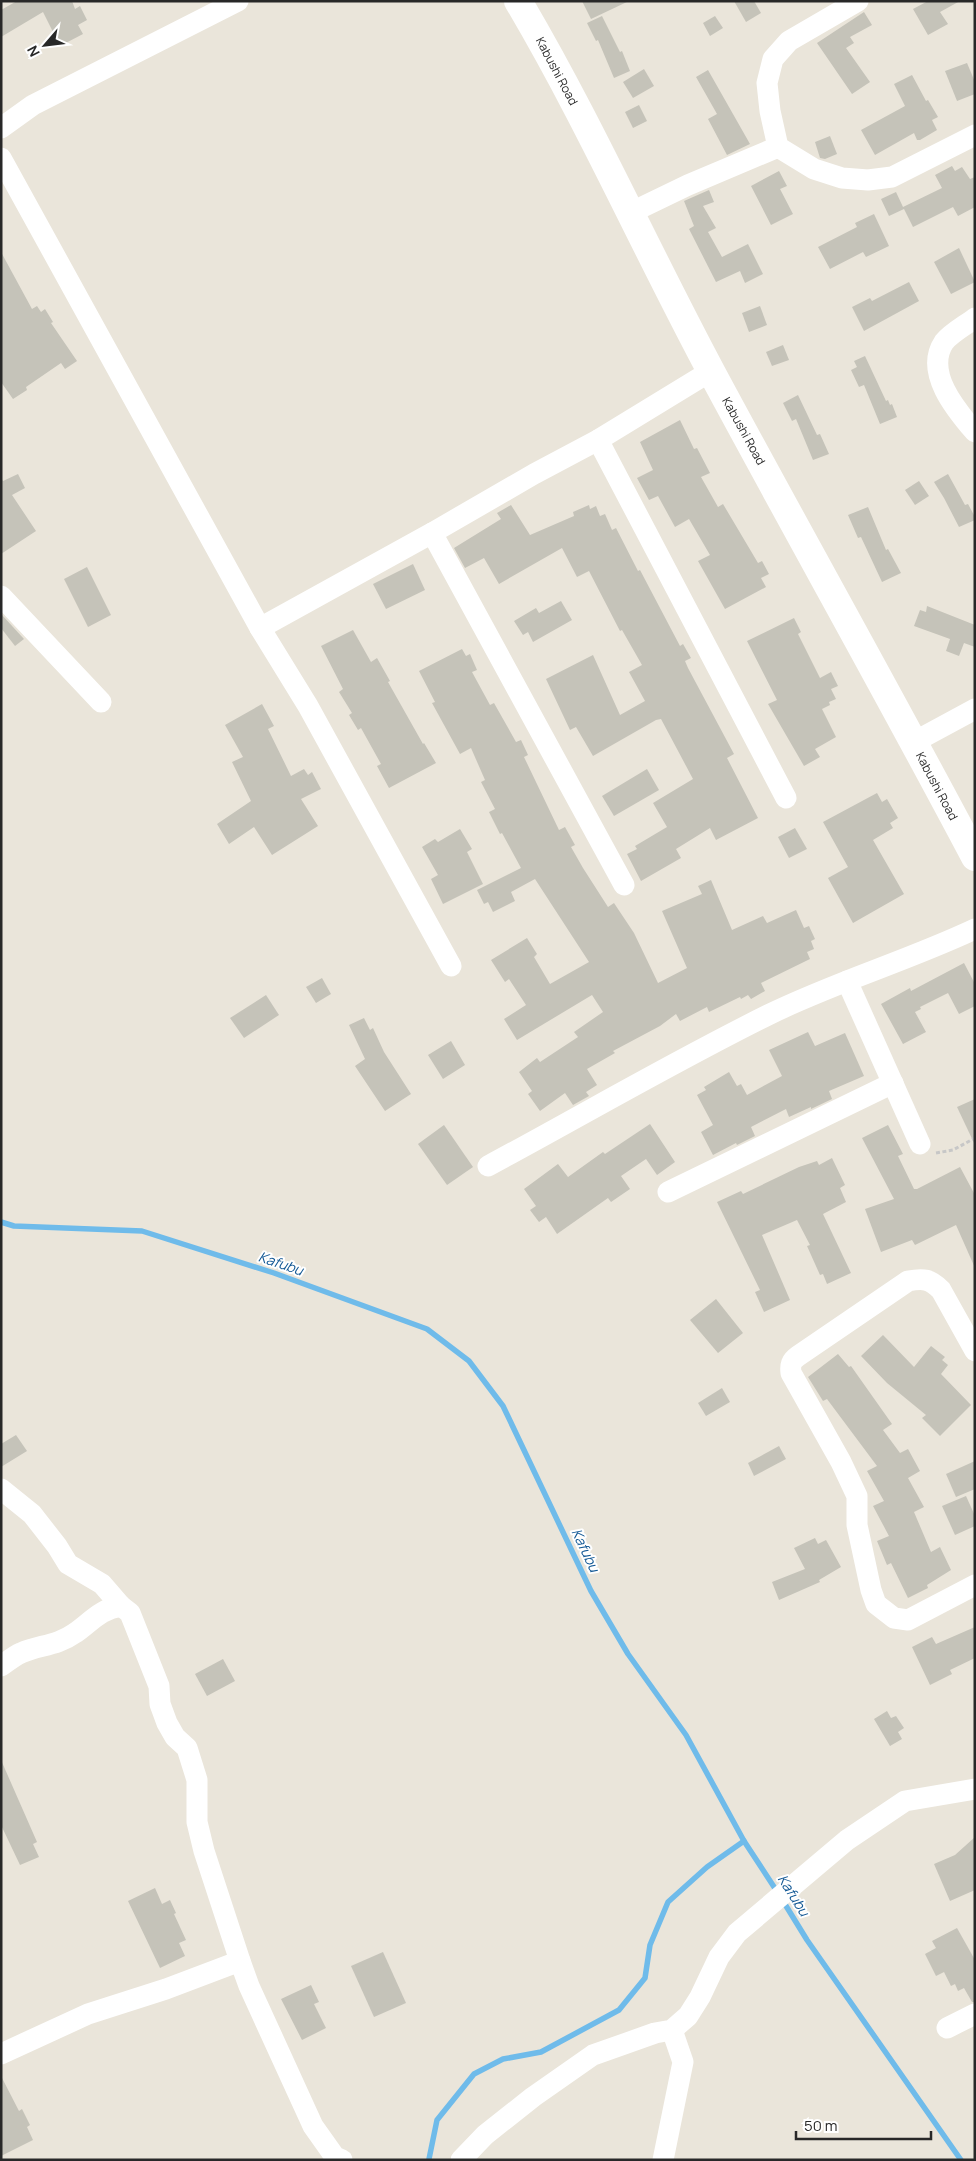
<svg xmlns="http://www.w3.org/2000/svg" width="976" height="2161" viewBox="0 0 976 2161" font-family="Manrope,sans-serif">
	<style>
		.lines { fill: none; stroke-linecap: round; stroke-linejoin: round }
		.stream { stroke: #6fbbea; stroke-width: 5.5 }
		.building { fill: #c5c3b9 }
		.path { stroke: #c7c7c7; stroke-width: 3; stroke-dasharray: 4 2.5; stroke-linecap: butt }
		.street { stroke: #fff; stroke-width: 21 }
		.secondary { stroke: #fff; stroke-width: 28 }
		.labels { text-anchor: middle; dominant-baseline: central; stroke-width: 4; stroke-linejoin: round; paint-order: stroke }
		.street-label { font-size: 12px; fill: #282828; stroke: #fff }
		.water-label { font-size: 14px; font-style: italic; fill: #115794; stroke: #fff }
	</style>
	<rect width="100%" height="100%" fill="#eae5da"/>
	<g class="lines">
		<!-- stream -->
		<g class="stream">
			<path d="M 1,1222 L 14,1226 L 142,1231 L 274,1273 L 427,1329 L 469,1361 L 503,1406 L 591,1591 L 628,1654 L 686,1735 L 744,1841 L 778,1893"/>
			<path d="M 783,1901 L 807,1940 L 961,2160"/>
			<path d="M 429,2159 L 437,2120 L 474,2074 L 503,2059 L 541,2052 L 619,2010 L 645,1978 L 650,1945 L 668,1902 L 707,1867 L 744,1841"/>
		</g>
	</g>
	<!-- building -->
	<g class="building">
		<path d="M 17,1 L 72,1 L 75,9 L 80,6 L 87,20 L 78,25 L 83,34 L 60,46 L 43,12 L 1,37 L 1,10 Z"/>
		<path d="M 582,1 L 629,1 L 591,19 Z"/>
		<path d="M 734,1 L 754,1 L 761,13 L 746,22 Z"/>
		<path d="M 928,1 L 960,1 L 940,12 L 948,24 L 928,35 L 913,9 Z"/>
		<path d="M 864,12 L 872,25 L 850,37 L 854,43 L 846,48 L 870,82 L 852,94 L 817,43 Z"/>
		<path d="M 602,16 L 620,52 L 622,51 L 630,71 L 614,78 L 598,40 L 596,41 L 587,23 Z"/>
		<path d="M 715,16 L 723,28 L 710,36 L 703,23 Z"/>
		<path d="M 967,63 L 975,82 L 975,94 L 957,101 L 945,71 Z"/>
		<path d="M 644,69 L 654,86 L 633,98 L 623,82 Z"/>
		<path d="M 708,70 L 750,144 L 727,155 L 708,119 L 717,114 L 696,77 Z"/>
		<path d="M 912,75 L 926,101 L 928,100 L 938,117 L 932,120 L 937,130 L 920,140 L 917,140 L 914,133 L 875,155 L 861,130 L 905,106 L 894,84 Z"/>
		<path d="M 639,105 L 647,121 L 633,128 L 625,112 Z"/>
		<path d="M 830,136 L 837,154 L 825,159 L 820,158 L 815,142 Z"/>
		<path d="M 952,166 L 955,171 L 962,167 L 970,179 L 975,177 L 975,207 L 958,216 L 953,207 L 913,227 L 904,209 L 889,216 L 881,199 L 896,192 L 903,207 L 942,188 L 935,175 Z"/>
		<path d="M 779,171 L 787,186 L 780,189 L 793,214 L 771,225 L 751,186 Z"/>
		<path d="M 709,190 L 714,202 L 703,206 L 716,228 L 708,232 L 722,257 L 748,244 L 763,274 L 745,283 L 740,271 L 716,282 L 689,229 L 694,226 L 684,201 Z"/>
		<path d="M 874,214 L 889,246 L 866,257 L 863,252 L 830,269 L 818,247 L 857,227 L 855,223 Z"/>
		<path d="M 959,248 L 975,282 L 951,294 L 934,262 Z"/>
		<path d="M 1,252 L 32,309 L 37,306 L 41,312 L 45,309 L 53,322 L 51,323 L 77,361 L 65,369 L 61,363 L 26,387 L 27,390 L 13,399 L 1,382 Z"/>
		<path d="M 909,282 L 919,301 L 864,331 L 852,307 L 870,298 L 872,301 Z"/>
		<path d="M 760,306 L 767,325 L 749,332 L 742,313 Z"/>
		<path d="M 783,345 L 789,360 L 772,366 L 766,352 Z"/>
		<path d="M 865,356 L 886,401 L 888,400 L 890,405 L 892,404 L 897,417 L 880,424 L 864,385 L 859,387 L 851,370 L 857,367 L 854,361 Z"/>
		<path d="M 798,395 L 817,435 L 820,434 L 829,454 L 813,460 L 796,419 L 792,421 L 783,403 Z"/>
		<path d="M 680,420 L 694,449 L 697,448 L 710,473 L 701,477 L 718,507 L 723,504 L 758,563 L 762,561 L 769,574 L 761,578 L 766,587 L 725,609 L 698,561 L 710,555 L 689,519 L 675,527 L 658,496 L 649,500 L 637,478 L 653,470 L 640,442 Z"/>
		<path d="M 18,474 L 25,488 L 12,495 L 36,531 L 1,554 L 1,478 L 3,481 Z"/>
		<path d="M 948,474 L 965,505 L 968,504 L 975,517 L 975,520 L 959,527 L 944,498 L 934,482 Z"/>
		<path d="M 919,481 L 929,496 L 915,505 L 905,490 Z"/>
		<path d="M 511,505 L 530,535 L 574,516 L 573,512 L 589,505 L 590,509 L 596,506 L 600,516 L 605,514 L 612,530 L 616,528 L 638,571 L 640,570 L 680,646 L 683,644 L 691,658 L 685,661 L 688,668 L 734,754 L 727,758 L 758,818 L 716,840 L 710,828 L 676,849 L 681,858 L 641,881 L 627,854 L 637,849 L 635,846 L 667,827 L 653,803 L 693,779 L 661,719 L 656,720 L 593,756 L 576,727 L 570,730 L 546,679 L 593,655 L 620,715 L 645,701 L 629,672 L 642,665 L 622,630 L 620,631 L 589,571 L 577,577 L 562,548 L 499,584 L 484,558 L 465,568 L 454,548 L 501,519 L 497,513 Z"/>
		<path d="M 868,507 L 886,550 L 888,549 L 901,573 L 882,582 L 861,537 L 858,538 L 848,515 Z"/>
		<path d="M 413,564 L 425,590 L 386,609 L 373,584 Z"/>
		<path d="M 87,567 L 111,615 L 88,627 L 64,579 Z"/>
		<path d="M 561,601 L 572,620 L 533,642 L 528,632 L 523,635 L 514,621 L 536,608 L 539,613 Z"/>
		<path d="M 927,606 L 975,625 L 975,647 L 964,643 L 959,656 L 946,651 L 950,639 L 914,626 L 920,610 L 926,612 Z"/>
		<path d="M 2,615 L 24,639 L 15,646 L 1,628 Z"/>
		<path d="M 794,618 L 801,632 L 798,634 L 820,678 L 831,672 L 838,686 L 831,689 L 836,699 L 829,702 L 830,705 L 822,709 L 836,737 L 815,749 L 820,757 L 804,766 L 768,704 L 777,700 L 747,641 Z"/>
		<path d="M 353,630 L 371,662 L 377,658 L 390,681 L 388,682 L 423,744 L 424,743 L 436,763 L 389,788 L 377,766 L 381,764 L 361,728 L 358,730 L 349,715 L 352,713 L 339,692 L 343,689 L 321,646 Z"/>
		<path d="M 462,649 L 466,656 L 470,654 L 477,670 L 472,672 L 490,705 L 494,703 L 516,742 L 521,740 L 528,755 L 524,757 L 559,830 L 565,827 L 575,845 L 571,847 L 583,868 L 608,907 L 614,903 L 634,933 L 658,983 L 687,968 L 662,911 L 702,894 L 698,886 L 711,880 L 732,930 L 763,916 L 767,923 L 796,910 L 804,928 L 809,926 L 815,939 L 811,941 L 814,949 L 807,952 L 810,959 L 761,983 L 765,991 L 751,999 L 748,995 L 741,999 L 740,997 L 709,1012 L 707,1007 L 680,1021 L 676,1014 L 660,1026 L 613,1051 L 615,1053 L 587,1069 L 597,1085 L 586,1092 L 589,1096 L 573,1105 L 565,1093 L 540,1111 L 528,1094 L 532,1091 L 519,1072 L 537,1058 L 540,1062 L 578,1037 L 574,1032 L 603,1012 L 592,995 L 517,1040 L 504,1019 L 526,1005 L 509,979 L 505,982 L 491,960 L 527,938 L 537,954 L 534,957 L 550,984 L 589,962 L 535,879 L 511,892 L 515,901 L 493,912 L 488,902 L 484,904 L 477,890 L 521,868 L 502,833 L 500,834 L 489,812 L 495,809 L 481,782 L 485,780 L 471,748 L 460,754 L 432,703 L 435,702 L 419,671 Z"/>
		<path d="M 262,704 L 274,726 L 268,729 L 291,776 L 304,769 L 308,775 L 312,772 L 321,789 L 301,799 L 318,826 L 272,855 L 254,827 L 229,844 L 217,824 L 251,801 L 232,762 L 243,757 L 225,725 Z"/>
		<path d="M 647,769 L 659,790 L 614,816 L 602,796 Z"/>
		<path d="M 877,793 L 882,802 L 887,799 L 898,818 L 890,823 L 893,828 L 873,840 L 904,894 L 853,923 L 828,878 L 848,867 L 823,822 Z"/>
		<path d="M 795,828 L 807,849 L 789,858 L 778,837 Z"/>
		<path d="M 460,829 L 472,849 L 467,852 L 483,884 L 443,904 L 431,879 L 438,875 L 422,847 L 435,839 L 438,842 Z"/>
		<path d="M 964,963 L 975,984 L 975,1006 L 959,1014 L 948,993 L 920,1007 L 921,1009 L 915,1012 L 926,1032 L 903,1044 L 881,1004 L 910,988 L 911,991 Z"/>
		<path d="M 322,978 L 331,994 L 316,1003 L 306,987 Z"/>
		<path d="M 266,995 L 279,1015 L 244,1038 L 230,1018 Z"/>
		<path d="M 364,1018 L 370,1030 L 373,1028 L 384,1052 L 411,1094 L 385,1111 L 355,1066 L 365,1059 L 349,1025 Z"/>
		<path d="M 808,1032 L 815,1046 L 845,1033 L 864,1076 L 829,1091 L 832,1099 L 811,1109 L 811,1107 L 789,1117 L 786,1109 L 751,1127 L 755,1136 L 737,1145 L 736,1143 L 713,1155 L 701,1132 L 713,1125 L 697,1095 L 706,1090 L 704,1087 L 729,1072 L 737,1086 L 741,1084 L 747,1095 L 782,1076 L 769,1050 Z"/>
		<path d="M 451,1041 L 465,1065 L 443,1079 L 428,1055 Z"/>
		<path d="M 975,1099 L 975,1145 L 957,1107 Z"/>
		<path d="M 650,1124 L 675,1162 L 657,1175 L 646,1159 L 621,1176 L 630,1189 L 611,1202 L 608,1198 L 557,1234 L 546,1217 L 539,1222 L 530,1210 L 536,1206 L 524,1189 L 558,1164 L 568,1177 L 603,1152 L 605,1154 Z"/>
		<path d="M 444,1125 L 473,1167 L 447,1185 L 418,1144 Z"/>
		<path d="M 888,1125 L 903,1154 L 898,1156 L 914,1189 L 917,1189 L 960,1167 L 975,1195 L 975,1268 L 956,1225 L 915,1245 L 912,1240 L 881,1252 L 865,1209 L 894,1199 L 862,1138 Z"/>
		<path d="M 832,1158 L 845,1185 L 840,1188 L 846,1202 L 823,1214 L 851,1273 L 827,1284 L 823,1274 L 820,1275 L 807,1246 L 810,1245 L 797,1220 L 762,1235 L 790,1300 L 764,1312 L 755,1292 L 760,1290 L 717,1202 L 741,1191 L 743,1194 L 799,1167 L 817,1161 L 819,1165 Z"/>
		<path d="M 716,1299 L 743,1333 L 718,1353 L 690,1320 Z"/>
		<path d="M 883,1335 L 914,1367 L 931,1346 L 945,1357 L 942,1360 L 948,1365 L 941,1374 L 971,1405 L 940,1436 L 922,1418 L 926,1415 L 887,1383 L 861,1356 Z"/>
		<path d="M 838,1354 L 849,1367 L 851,1366 L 892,1424 L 883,1430 L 900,1453 L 908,1449 L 920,1471 L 908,1478 L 924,1507 L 914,1512 L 931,1552 L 940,1547 L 951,1570 L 927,1585 L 928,1588 L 908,1598 L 891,1563 L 887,1565 L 877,1541 L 889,1536 L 873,1506 L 884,1501 L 867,1471 L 877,1466 L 827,1399 L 823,1401 L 808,1377 Z"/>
		<path d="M 722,1388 L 730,1402 L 706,1416 L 698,1403 Z"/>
		<path d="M 16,1435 L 27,1451 L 1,1467 L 1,1444 Z"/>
		<path d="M 779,1446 L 786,1459 L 754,1476 L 748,1463 Z"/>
		<path d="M 975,1461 L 975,1489 L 956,1497 L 946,1474 Z"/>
		<path d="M 966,1496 L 975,1516 L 975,1526 L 955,1535 L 942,1506 Z"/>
		<path d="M 815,1538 L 818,1544 L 826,1540 L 841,1567 L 819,1580 L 820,1582 L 779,1600 L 772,1582 L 805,1569 L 794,1548 Z"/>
		<path d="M 975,1627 L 975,1658 L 950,1670 L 952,1674 L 930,1685 L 912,1647 L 932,1637 L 936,1644 Z"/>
		<path d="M 223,1659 L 235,1681 L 207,1696 L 195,1674 Z"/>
		<path d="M 887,1711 L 891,1718 L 896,1716 L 904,1728 L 898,1732 L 902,1739 L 890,1746 L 874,1719 Z"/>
		<path d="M 1,1760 L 37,1842 L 33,1844 L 39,1857 L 20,1865 L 1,1825 Z"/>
		<path d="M 975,1837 L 975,1890 L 950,1901 L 934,1864 L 955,1855 Z"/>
		<path d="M 155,1888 L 162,1904 L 170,1900 L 176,1913 L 174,1914 L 186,1940 L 179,1943 L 185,1956 L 160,1968 L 128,1901 Z"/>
		<path d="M 957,1928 L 975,1960 L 975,2002 L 972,2002 L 964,1988 L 958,1991 L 955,1984 L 951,1986 L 944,1972 L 936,1976 L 925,1954 L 936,1948 L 932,1941 Z"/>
		<path d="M 383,1952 L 406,2003 L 374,2017 L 351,1966 Z"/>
		<path d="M 311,1985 L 319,2002 L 314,2004 L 326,2028 L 302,2040 L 281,1999 Z"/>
		<path d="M 1,2076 L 19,2111 L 22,2109 L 30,2125 L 27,2127 L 33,2140 L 1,2156 Z"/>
	</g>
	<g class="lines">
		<!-- path -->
		<path class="path" d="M 936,1153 L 953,1150 L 975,1138"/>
		<!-- street -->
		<g class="street">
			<path d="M 858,1 L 789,41 L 773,59 L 767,83 L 770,111 L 778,147 L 814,169 L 842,178 L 868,180 L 892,177 L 975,135"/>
			<path d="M 1,128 L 33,105 L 238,1"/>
			<path d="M 1,158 L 260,628 L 308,706 L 451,966"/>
			<path d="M 630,213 L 688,185 L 778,147"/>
			<path d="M 975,318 C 966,325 951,333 944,342 C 924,372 956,410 975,432"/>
			<path d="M 598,440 L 786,798"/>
			<path d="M 1,596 L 101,702"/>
			<path d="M 260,628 L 432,533"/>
			<path d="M 914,742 L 975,709"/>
			<path d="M 624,885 L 432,533 L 534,474 L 598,440 L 711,371"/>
			<path d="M 847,981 L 920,1144"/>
			<path d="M 488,1166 C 581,1116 673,1062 768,1015 C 835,982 907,961 975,929"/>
			<path d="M 668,1192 L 893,1083"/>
			<path d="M 975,1351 L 941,1290 C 930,1279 924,1278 908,1281 L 798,1356 C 791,1361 790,1365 791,1373 L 841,1462 L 857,1496 L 857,1525 L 871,1590 L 876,1604 L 894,1618 L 908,1620 L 975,1585"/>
			<path d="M 1,1489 L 32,1514 L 57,1546 L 68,1564 L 102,1584 L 121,1606 L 130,1613 L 159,1686 L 160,1704 L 167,1723 L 175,1737 L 187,1748 L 197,1780 L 197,1822 L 204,1851 L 240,1961"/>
			<path d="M 1,1666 C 7,1662 14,1656 21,1653 C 38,1645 57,1646 75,1633 C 91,1622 100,1609 121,1606"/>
			<path d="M 947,2028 L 975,2014"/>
			<path d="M 1,2054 L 88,2014 L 166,1989 L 240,1961 L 249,1986 L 313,2126 L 335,2157 L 342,2160"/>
			<path d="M 461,2160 L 485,2135 L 533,2097 L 593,2055 L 655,2033 L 672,2030 L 688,2016 L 700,1997 L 719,1957 L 737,1933 L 847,1840 L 905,1801 L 975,1789"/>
			<path d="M 663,2160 L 683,2062 L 672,2030"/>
		</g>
		<!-- secondary -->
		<path class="secondary" d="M 518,1 C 589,121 646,250 712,373 C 799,535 889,694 975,857"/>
	</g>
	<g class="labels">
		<!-- street labels -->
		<g class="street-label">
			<text transform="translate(557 71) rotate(62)">Kabushi Road</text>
			<text transform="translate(744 431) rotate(61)">Kabushi Road</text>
			<text transform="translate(937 786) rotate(62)">Kabushi Road</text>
		</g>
		<!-- water labels -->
		<g class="water-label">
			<text transform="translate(281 1263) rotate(19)">Kafubu</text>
			<text transform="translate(586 1550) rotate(65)">Kafubu</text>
			<text transform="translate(794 1895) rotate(58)">Kafubu</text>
		</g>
	</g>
	<!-- border -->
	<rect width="976" height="2161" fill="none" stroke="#282828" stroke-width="5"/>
	<!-- north arrow -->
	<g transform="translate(45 45) rotate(242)" stroke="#ffffff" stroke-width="4" paint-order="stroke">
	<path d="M0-4L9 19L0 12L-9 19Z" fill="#282828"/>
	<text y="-8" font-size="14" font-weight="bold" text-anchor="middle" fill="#282828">N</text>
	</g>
	<!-- scale -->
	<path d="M796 2131v8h135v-8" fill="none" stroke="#282828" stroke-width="2.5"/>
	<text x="804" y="2131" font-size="15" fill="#282828" stroke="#ffffff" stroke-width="4" paint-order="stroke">50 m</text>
</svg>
